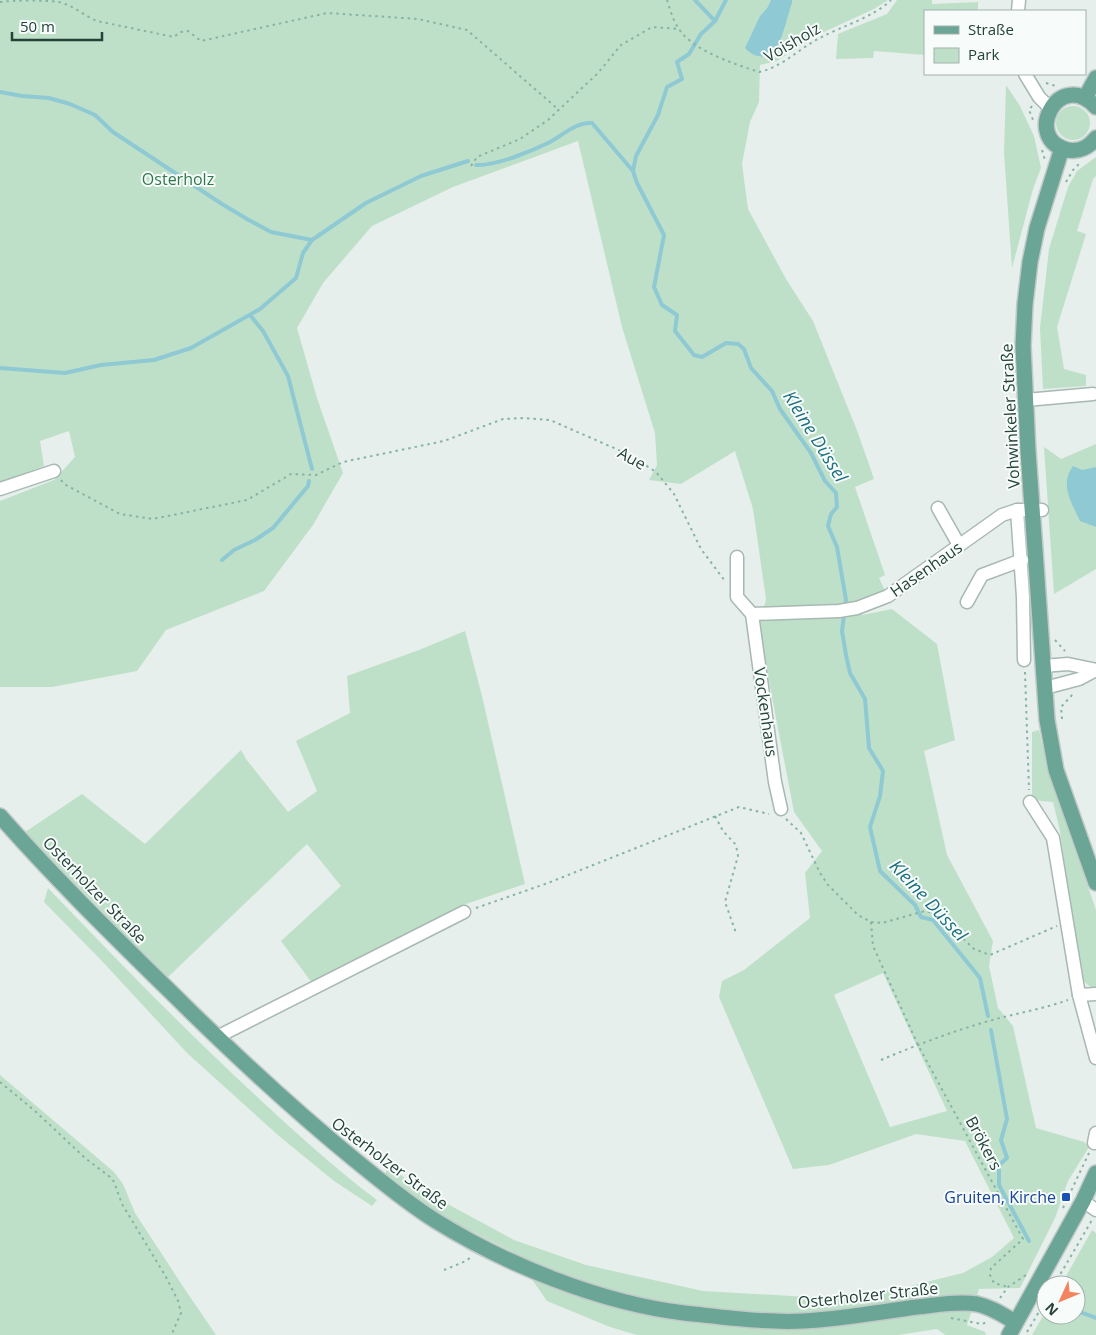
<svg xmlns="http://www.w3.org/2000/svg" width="1096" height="1335" viewBox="0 0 1096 1335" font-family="'Open Sans',sans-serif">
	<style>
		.green { fill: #bfe0c8; fill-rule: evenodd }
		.water { fill: #8ec9d4 }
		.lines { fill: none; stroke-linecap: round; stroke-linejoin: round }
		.stream { stroke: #8ec9d4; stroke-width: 4 }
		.minor-casing { stroke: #a8b8b2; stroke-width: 15 }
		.major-casing { stroke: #c2cac8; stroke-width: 18 }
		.path { stroke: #86b3a5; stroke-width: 2; stroke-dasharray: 2.5 4; stroke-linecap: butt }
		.minor { stroke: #fff; stroke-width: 12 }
		.major { stroke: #6aa596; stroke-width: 15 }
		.transit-dot { fill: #1a4fb4; stroke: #f7fbf9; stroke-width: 2 }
		.labels { text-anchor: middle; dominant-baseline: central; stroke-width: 4; stroke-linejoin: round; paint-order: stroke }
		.street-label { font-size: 16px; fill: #24423a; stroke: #f7fbf9 }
		.park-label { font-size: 16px; fill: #2d7a4b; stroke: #f7fbf9 }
		.transit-label { font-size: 16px; fill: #164399; stroke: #f7fbf9; text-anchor: end }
		.water-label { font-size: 18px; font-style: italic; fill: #1c6f80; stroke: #f7fbf9 }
	</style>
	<rect width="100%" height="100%" fill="#e6efeb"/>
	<!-- green -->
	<g class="green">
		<path d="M 0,0 L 771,0 L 767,8 L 760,16 L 792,3 L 792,0 L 888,0 L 874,9 L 826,31 L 803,44 L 777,61 L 760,65 L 759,102 L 750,122 L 742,164 L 748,209 L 786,279 L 813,321 L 858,433 L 874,479 L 855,487 L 885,575 L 879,578 L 886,593 L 860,603 L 862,615 L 892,609 L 937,644 L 955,740 L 924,751 L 947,855 L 993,941 L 989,966 L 998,1008 L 1013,1026 L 1036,1128 L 1084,1142 L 1089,1147 L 1068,1181 L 1055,1218 L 1020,1288 L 979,1289 L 967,1325 L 985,1332 L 986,1335 L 945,1335 L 937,1329 L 898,1335 L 637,1335 L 610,1327 L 547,1301 L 513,1252 L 439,1215 L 386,1178 L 386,1163 L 416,1187 L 514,1240 L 586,1265 L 703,1291 L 809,1297 L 894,1290 L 963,1273 L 992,1257 L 1014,1238 L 965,1141 L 916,1134 L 829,1165 L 793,1169 L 719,997 L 722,981 L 744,970 L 810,918 L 805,873 L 822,851 L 794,812 L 759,629 L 766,599 L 753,509 L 735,451 L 681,484 L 649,480 L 657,465 L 655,433 L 622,327 L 578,141 L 453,187 L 372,226 L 323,283 L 297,328 L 317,398 L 343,473 L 313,525 L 264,591 L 166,630 L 137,671 L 52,687 L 0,687 L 0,501 L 54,480 L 75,457 L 69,431 L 40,441 L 44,466 L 0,482 ZM 883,973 L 947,1111 L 890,1127 L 834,995 Z"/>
		<path d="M 897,0 L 932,0 L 932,4 L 978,2 L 978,11 L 925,11 L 925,55 L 874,51 L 873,58 L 836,59 L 838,34 L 887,14 Z"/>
		<path d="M 1006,85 L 1020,106 L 1034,136 L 1041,168 L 1033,189 L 1012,268 L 1004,153 Z"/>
		<circle cx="1073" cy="123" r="17"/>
		<path d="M 1096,157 L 1096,176 L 1093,179 L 1077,231 L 1086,234 L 1057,327 L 1064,369 L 1086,375 L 1086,386 L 1043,389 L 1040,328 L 1049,249 L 1068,187 L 1077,171 Z"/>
		<path d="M 1096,444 L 1096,569 L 1054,594 L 1044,447 L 1061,459 Z"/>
		<path d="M 465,631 L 482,696 L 525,884 L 466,904 L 312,983 L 281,941 L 341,886 L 307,844 L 167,978 L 25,832 L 82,794 L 145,844 L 241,750 L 246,759 L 288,812 L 317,791 L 296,741 L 350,713 L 347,676 L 419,650 Z"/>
		<path d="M 1039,730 L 1049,774 L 1096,910 L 1096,989 L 1093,989 L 1080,978 L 1060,831 L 1053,802 L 1032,800 L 1032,732 Z"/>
		<path d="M 48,888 C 115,958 182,1027 253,1093 C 293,1130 333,1167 377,1200 L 372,1206 L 334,1181 L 279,1136 L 187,1053 L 101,960 L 44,902 Z"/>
		<path d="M 0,1075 L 114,1172 L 123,1184 L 135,1213 L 184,1288 L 216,1335 L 0,1335 Z"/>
		<path d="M 1092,1230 L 1096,1233 L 1096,1335 L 1032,1335 L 1046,1311 L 1046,1315 L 1076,1315 L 1076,1285 L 1061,1285 Z"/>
	</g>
	<!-- water -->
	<g class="water">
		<path d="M 771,0 L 792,0 L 792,3 C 788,14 782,41 776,49 C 767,60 754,58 745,48 L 760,16 L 767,8 Z"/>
		<path d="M 1073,466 L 1082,470 L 1096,467 L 1096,527 L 1080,521 C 1072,503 1059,485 1073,466 Z"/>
	</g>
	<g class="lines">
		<!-- stream -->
		<g class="stream">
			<path d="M 695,0 L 715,21"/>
			<path d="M 726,0 L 715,21 L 701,34 L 689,54 L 677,62 L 682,79 L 667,87 L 658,115 L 636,156 L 633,171 L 637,183 L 664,235 L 654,287 L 662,305 L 677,315 L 675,331 L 694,355 L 702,357 L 726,343 L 738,344 L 744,349 L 751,368 L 772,391 L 780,409 L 811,453 L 825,481 L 836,493 L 837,507 L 831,514 L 828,526 L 837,547 L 846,600 L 842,631 L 846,655 L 850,673 L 865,699 L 869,748 L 883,771 L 880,796 L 870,827 L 880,871 L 915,905 L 921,917 L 933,920 L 980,978 L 988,1016"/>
			<path d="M 0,92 L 22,96 L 49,98 L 70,104 L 95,115 L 113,132 L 222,204 L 247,219 L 271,232 L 312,240"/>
			<path d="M 476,165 C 496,166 532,151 550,142 C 563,135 576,122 592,123 L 633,171"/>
			<path d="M 250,315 L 263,331 L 288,376 L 312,469"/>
			<path d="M 0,368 L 65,373 L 101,365 L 154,360 L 191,348 L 260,309 L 296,278 L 303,253 L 312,240 L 366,203 L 421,176 L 468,161"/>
			<path d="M 222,560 L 234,550 L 255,540 L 273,528 L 308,486 L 309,481"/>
			<path d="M 991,1030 L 1007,1119 L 1001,1140 L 1007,1158 L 999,1165 L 999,1185 L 1029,1241"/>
			<path d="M 1080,1312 L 1096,1318"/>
		</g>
		<!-- minor casing -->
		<g class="minor-casing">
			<g id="minor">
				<path d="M 1018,11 L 1019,0"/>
				<path d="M 1025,74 L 1039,97 L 1050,108"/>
				<path d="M 1026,400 L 1093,394"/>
				<path d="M 0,489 L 54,471"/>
				<path d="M 938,508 L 959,545"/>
				<path d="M 1017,510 L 1023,597 L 1024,660"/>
				<path d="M 737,557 L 737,597 L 752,614"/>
				<path d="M 967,602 L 982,575 L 1022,560"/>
				<path d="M 752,614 L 839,611 L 857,608 L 888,596 L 1002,515 L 1017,510 L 1042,510"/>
				<path d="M 752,614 L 775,782 L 781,809"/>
				<path d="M 1043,666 L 1068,664 L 1096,670"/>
				<path d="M 1045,688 L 1079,679 L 1096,670"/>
				<path d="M 1030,802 L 1053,838 L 1079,995 L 1096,1058"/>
				<path d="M 1079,995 L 1096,994"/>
				<path d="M 217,1037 L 464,912"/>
				<path d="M 1094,1143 L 1096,1133"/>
				<path d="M 1083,1201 L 1096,1210"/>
			</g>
		</g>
		<!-- major casing -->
		<g class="major-casing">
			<g id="major">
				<path d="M 1085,98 L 1096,78"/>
				<path d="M 1096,107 C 1058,67 1022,140 1068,150 C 1079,152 1089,147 1096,138"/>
				<path d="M 1062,148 L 1037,228 L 1030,262 L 1025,304 L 1023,346 L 1028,451 L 1047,720 L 1056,770 L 1096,883"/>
				<path d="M 0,816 C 58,882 122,944 185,1006 C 239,1059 295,1111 355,1160 C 381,1181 407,1203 436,1221 C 507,1265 601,1303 684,1313 C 723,1317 764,1323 804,1321 C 842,1319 879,1312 917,1307 C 937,1305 958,1301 977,1304 C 991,1307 1003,1315 1015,1322"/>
				<path d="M 1009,1335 L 1083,1201 L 1096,1173"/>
			</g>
		</g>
		<!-- path -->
		<g class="path">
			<path d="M 667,0 C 670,9 673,21 679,29 C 693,51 735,64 759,72 C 783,67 798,49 820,38 C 842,26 874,17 891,0"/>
			<path d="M 0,2 C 15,0 44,0 58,2 C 72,4 84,16 97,21 L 174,37 L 180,32 L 188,31 L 201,41 L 327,13 L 418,19 L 467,30 L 559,110"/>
			<path d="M 1046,83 L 1056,86"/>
			<path d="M 1032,106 L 1029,110 L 1033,120"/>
			<path d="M 1042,150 L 1045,160"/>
			<path d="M 471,166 L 477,157 L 520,139 L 548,120 L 598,73 L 621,45 L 652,27 L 679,29"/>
			<path d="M 1066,182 L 1073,170 L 1079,164"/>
			<path d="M 61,480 L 64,484 L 120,514 L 153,519 L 247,500 L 291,474 L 316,475 L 343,462 L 444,441 L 503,419 L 523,418 L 550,420 L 630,455 L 656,472 L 674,494 L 701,549 L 725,581"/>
			<path d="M 1055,640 L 1065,651"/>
			<path d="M 1025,672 L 1029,790"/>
			<path d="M 1062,719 L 1061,707 L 1073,694"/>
			<path d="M 715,816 L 723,831 L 736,845 L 738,856 L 725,902 L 736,933"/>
			<path d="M 786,819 L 801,833 L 820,873 L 828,885 L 858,915 L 871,922 L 882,923 L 925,911 L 934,913 L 943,919 L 974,949 L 990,955 L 1057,926"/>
			<path d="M 476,908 L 548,883 L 739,807 L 769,814"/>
			<path d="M 871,922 L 873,946 L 918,1045 L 1023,1239 L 991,1268 L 990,1275 L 994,1283 L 1008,1287"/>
			<path d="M 881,1060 C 914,1046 948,1033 982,1023 C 1011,1014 1040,1010 1068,1000"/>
			<path d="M 0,1082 L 35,1111 L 85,1158 L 110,1177 L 114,1182 L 122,1204 L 166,1277 L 178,1301 L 181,1313 L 173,1331 L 174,1335"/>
			<path d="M 1063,1208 L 1089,1153"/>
			<path d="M 444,1270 L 466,1261 L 471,1257"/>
			<path d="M 1054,1285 L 1092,1220"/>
			<path d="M 1000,1298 L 1008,1287 L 1026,1275"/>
			<path d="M 951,1318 L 982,1324 L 987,1322"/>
			<path d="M 1027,1332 L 1046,1300"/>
		</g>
		<!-- minor -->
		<use href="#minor" class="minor"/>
		<!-- major -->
		<use href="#major" class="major"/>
	</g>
	<!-- markers -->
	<rect class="transit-dot" x="1061" y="1192" width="10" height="10" rx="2.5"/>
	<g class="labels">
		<!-- street labels -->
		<g class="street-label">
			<text transform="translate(792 42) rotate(-30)">Voisholz</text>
			<text transform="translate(1010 416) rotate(-93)">Vohwinkeler Straße</text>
			<text transform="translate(632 458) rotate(29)">Aue</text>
			<text transform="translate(926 569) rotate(-35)">Hasenhaus</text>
			<text transform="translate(766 712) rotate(82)">Vockenhaus</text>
			<text transform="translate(95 890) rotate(46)">Osterholzer Straße</text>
			<text transform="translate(984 1143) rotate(62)">Brökers</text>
			<text transform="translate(390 1163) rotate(37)">Osterholzer Straße</text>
			<text transform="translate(868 1295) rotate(-6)">Osterholzer Straße</text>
		</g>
		<!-- park labels -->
		<g class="park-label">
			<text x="178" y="179">Osterholz</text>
		</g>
		<!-- transit labels -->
		<g class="transit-label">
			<text x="1056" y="1197">Gruiten, Kirche</text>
		</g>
		<!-- water labels -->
		<g class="water-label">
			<text transform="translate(816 436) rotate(58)">Kleine Düssel</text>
			<text transform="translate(929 900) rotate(47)">Kleine Düssel</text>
		</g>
	</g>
	<!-- legend -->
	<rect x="924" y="10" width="162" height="65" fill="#f7fbf9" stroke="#a3b1ad"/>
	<rect x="934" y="26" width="25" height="8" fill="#6aa596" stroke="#a3b1ad"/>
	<text x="968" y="35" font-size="15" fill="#24423a">Straße</text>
	<rect x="934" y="48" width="25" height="15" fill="#bfe0c8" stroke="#a3b1ad"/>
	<text x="968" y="60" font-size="15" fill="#24423a">Park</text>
	<!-- north arrow -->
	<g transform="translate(1061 1300) rotate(226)"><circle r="24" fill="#f7fbf9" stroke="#a3b1ad"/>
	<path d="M0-4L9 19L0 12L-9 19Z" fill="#f4845f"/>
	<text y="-8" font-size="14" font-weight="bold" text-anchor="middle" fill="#24423a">N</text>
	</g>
	<!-- scale -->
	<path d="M12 32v8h90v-8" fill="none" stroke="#24423a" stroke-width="2.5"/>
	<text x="20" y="32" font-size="15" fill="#24423a" stroke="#f7fbf9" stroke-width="4" paint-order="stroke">50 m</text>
</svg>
